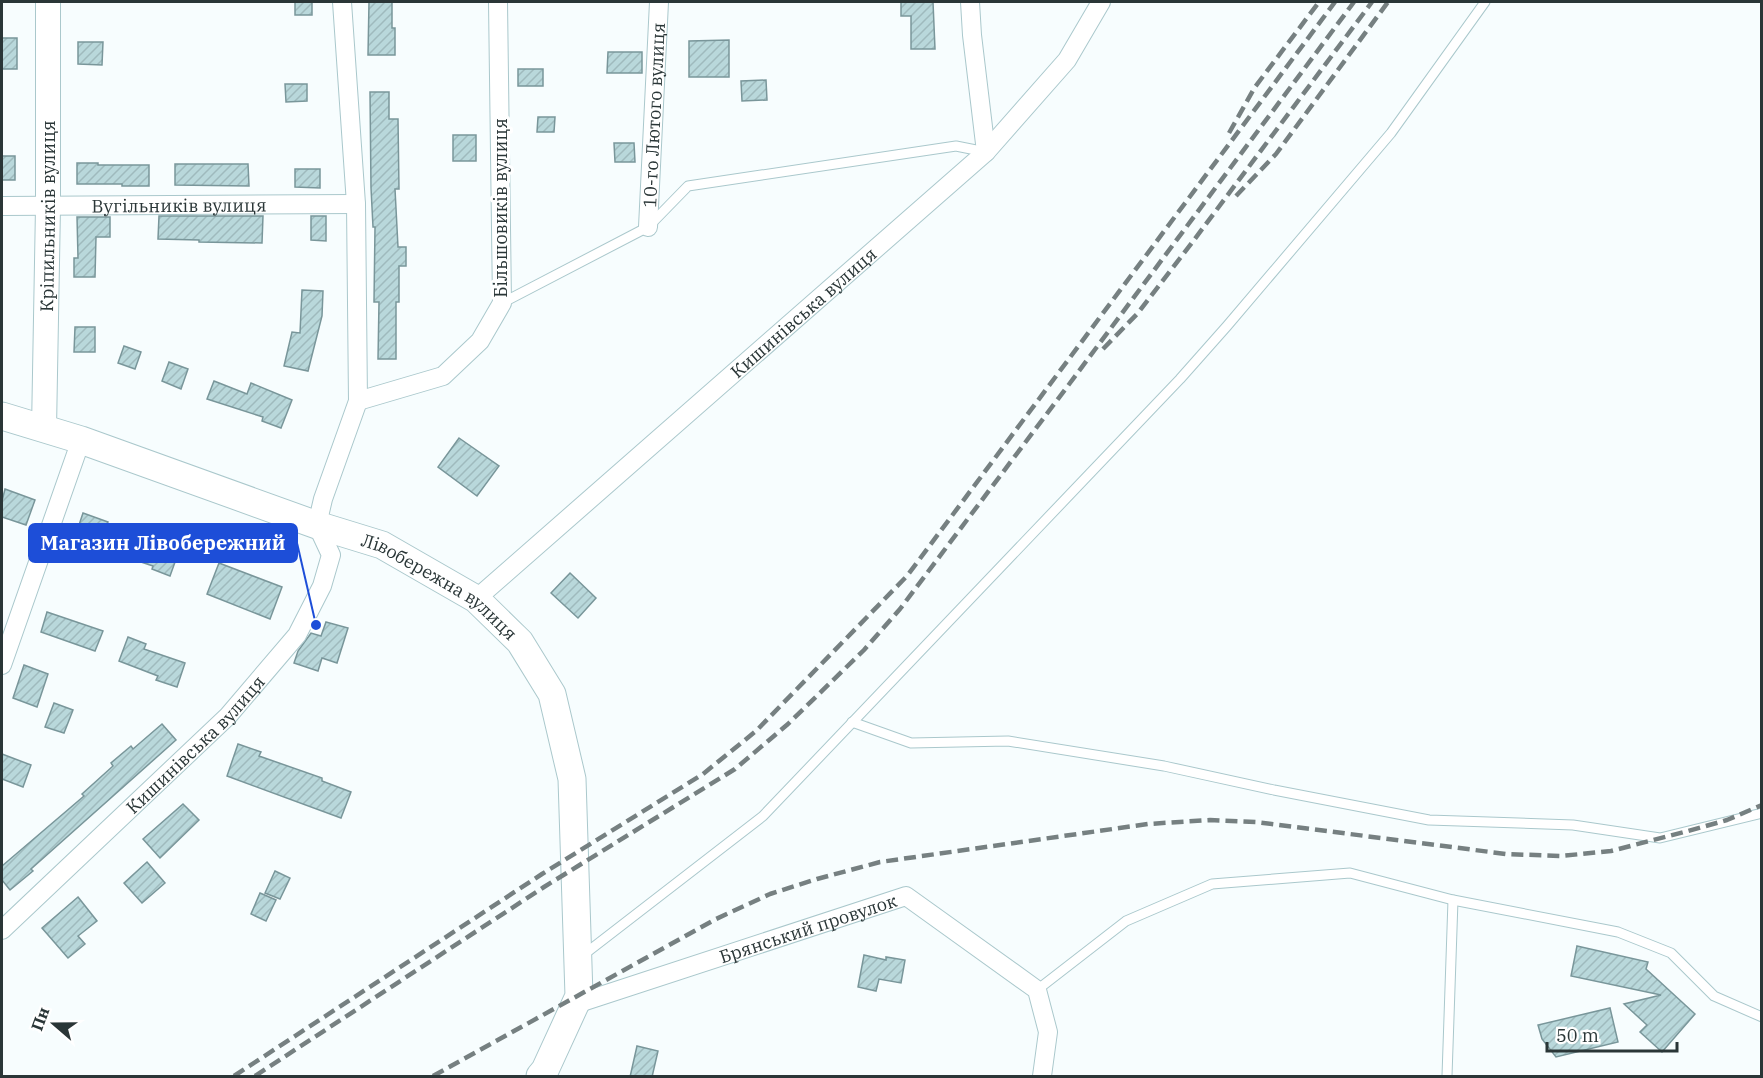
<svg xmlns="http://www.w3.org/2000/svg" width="1763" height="1078" viewBox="0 0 1763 1078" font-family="'IBM Plex Serif',serif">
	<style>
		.building { fill: url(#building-hatch); stroke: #79969a; stroke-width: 1.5 }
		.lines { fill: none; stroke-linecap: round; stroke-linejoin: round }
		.service-casing { stroke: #aac8cc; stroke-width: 11 }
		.minor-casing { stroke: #aac8cc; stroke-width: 20 }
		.tertiary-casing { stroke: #aac8cc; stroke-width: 26 }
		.secondary-casing { stroke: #aac8cc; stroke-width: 29 }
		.service { stroke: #fff; stroke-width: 9 }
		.minor { stroke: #fff; stroke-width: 18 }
		.tertiary { stroke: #fff; stroke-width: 24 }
		.secondary { stroke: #fff; stroke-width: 27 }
		.rail { stroke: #768081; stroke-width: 4.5; stroke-dasharray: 12 6; stroke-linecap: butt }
		.labels { text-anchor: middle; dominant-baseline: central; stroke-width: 6; stroke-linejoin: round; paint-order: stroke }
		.street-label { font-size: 18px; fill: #2a3637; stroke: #fff }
		.leader { fill: none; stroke: #1d4ed8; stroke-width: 2 }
		.callout-dot { fill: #1d4ed8; stroke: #fff; stroke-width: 2 }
		.callout { fill: #1d4ed8; stroke: #1d4ed8; stroke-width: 2 }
		.callout-label { font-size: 20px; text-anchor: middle; font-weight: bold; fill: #fff }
	</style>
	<defs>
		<pattern id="building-hatch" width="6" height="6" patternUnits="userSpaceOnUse" patternTransform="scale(1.5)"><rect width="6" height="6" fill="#b9d8db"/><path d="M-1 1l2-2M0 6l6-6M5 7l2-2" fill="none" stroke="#9fbabd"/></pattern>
	</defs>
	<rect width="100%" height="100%" fill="#f7fdfe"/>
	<!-- building -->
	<g class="building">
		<rect x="295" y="2" width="17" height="13"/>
		<path d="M 369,2 L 392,2 L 392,28 L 395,28 L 395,55 L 368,55 Z"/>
		<path d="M 901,2 L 933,2 L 935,49 L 911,49 L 911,16 L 901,16 Z"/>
		<rect x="2" y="38" width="15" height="31"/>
		<path d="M 729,40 L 729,77 L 689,77 L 689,41 Z"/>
		<path d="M 78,42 L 103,42 L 102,65 L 78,64 Z"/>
		<path d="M 608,52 L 642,52 L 642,73 L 607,73 Z"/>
		<rect x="518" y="69" width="25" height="17"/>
		<path d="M 766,80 L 767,100 L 742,101 L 741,81 Z"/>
		<path d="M 285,84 L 307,84 L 307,101 L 286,102 Z"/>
		<path d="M 370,92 L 389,92 L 389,119 L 398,119 L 399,189 L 395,189 L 398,247 L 406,247 L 406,266 L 399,266 L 399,302 L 396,302 L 396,359 L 378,359 L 379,302 L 374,302 L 375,227 L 373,227 L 371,188 Z"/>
		<path d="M 538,117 L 555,117 L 554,132 L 537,132 Z"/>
		<rect x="453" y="135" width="23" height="26"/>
		<path d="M 614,143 L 634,143 L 635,162 L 615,162 Z"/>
		<rect x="2" y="156" width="13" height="24"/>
		<path d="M 77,163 L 98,163 L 98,165 L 149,165 L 149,186 L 122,186 L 122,184 L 77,184 Z"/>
		<path d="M 175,164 L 248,164 L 249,186 L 175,185 Z"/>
		<path d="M 295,169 L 320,169 L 320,188 L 295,187 Z"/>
		<path d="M 159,216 L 263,216 L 262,243 L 199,242 L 199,240 L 158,239 Z"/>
		<path d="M 311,216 L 326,216 L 326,241 L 311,240 Z"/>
		<path d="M 77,217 L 110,217 L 110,237 L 96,237 L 95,277 L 74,277 L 74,258 L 78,258 Z"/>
		<path d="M 302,290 L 323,291 L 322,316 L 308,371 L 284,366 L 292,332 L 300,333 Z"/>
		<path d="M 75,327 L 95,327 L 95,352 L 74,352 Z"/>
		<path d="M 124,346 L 141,352 L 135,369 L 118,363 Z"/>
		<path d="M 169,362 L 188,369 L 181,389 L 162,381 Z"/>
		<path d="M 214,381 L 247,394 L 251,383 L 292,400 L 281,428 L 262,421 L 263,417 L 207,399 Z"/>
		<path d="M 459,438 L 499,466 L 477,496 L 438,467 Z"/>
		<path d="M 5,489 L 35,500 L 26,525 L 2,517 L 2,501 Z"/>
		<path d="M 83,513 L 108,522 L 107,525 L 150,539 L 150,540 L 179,551 L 170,576 L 152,569 L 153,566 L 111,552 L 112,550 L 75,537 Z"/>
		<path d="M 219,563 L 282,587 L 270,619 L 207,594 Z"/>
		<path d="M 570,573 L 596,598 L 578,618 L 551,593 Z"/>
		<path d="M 47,612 L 103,631 L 95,651 L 41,632 Z"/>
		<path d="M 326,622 L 348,628 L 337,663 L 322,658 L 318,671 L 294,663 L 298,651 L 311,633 L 321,636 Z"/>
		<path d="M 128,637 L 146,644 L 144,649 L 185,663 L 177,687 L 156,680 L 158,676 L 119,661 Z"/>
		<path d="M 24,665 L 48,674 L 37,707 L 13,698 Z"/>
		<path d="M 54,703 L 73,710 L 64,733 L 45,727 Z"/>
		<path d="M 162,724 L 176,740 L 31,869 L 33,871 L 10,890 L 2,880 L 2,866 L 84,796 L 82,794 L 113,766 L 111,763 L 131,746 L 133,749 Z"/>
		<path d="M 238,744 L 261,752 L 259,756 L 322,778 L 322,781 L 351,792 L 341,818 L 227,776 Z"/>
		<path d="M 2,754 L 31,765 L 23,787 L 2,779 Z"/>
		<path d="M 183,804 L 199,820 L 160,858 L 143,839 Z"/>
		<path d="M 147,862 L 165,883 L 142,903 L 124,883 Z"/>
		<path d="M 275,871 L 290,878 L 280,899 L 265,893 Z"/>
		<path d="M 260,893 L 276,900 L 266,921 L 251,914 Z"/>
		<path d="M 78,897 L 97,921 L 78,936 L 85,944 L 68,958 L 42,928 Z"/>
		<path d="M 1577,946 L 1648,962 L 1646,969 L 1695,1014 L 1662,1052 L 1640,1032 L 1647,1025 L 1624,1004 L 1661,995 L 1571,976 Z"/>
		<path d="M 864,955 L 886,960 L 886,957 L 905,960 L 901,983 L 879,979 L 876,991 L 858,987 Z"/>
		<path d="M 1610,1008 L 1618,1042 L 1556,1057 L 1542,1039 L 1538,1025 Z"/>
		<path d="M 637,1046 L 658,1051 L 652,1077 L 630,1077 Z"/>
	</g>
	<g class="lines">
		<!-- service casing -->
		<g class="service-casing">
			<g id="service">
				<path d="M 502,303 L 648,227 L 688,186 L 956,146 L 986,152"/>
				<path d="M 852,722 L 911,743 L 1008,741 L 1164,766 L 1274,790 L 1429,820 L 1573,825 L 1660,838 L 1762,813"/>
				<path d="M 582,956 L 763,816 L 1180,379 L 1227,326 L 1391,133 L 1485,2"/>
				<path d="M 1037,990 L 1126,921 L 1212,884 L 1350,873 L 1453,900 L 1618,932 L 1671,953 L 1714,996 L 1762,1017"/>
				<path d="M 1447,1076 L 1453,900"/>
			</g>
		</g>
		<!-- minor casing -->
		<g class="minor-casing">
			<g id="minor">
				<path d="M 970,2 L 972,35 L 986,152"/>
				<path id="s1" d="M 2,206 L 356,204"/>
				<path id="s2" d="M 648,227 L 659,2"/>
				<path d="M 358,401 L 443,376 L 480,341 L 502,303 L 498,2"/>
				<path id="s3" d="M 476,599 L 986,152 L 1067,60 L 1101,2"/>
				<path d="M 2,665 L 81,440"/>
				<path id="s4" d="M 2,930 L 228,716 L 297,635 L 322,586 L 331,555 L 317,525 L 323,499 L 358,401 L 356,204 L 342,2"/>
				<path id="s5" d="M 576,1004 L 906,896 L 1037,990 L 1048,1032 L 1042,1076"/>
			</g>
		</g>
		<!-- tertiary casing -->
		<g class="tertiary-casing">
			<g id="tertiary">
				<path id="s6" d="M 44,429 L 48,207 L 48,2"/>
			</g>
		</g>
		<!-- secondary casing -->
		<g class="secondary-casing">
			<g id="secondary">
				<path id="s7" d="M 2,416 L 81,440 L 317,525 L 382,545 L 476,599 L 520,642 L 552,694 L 572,779 L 579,996 L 545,1070 L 540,1076"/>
			</g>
		</g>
		<!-- service -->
		<use href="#service" class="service"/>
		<!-- minor -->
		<use href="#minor" class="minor"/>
		<!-- tertiary -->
		<use href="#tertiary" class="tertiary"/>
		<!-- secondary -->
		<use href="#secondary" class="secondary"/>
		<!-- rail -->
		<g class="rail">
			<path d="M 1229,133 L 1255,87 L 1319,2"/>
			<path d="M 1236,196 L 1276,154 L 1388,2"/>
			<path d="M 1103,349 L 1138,313 L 1194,240 L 1372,2"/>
			<path d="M 234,1076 L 542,874 L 703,774 L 756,731 L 907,576 L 1335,2"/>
			<path d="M 255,1076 L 544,887 L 735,769 L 788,724 L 864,650 L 900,609 L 1070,383 L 1354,2"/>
			<path d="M 433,1076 L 716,919 L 770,894 L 817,879 L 880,862 L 1148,824 L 1210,820 L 1256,822 L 1506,854 L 1561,856 L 1611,851 L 1688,831 L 1727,820 L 1762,805"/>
		</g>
	</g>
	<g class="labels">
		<!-- street labels -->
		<g class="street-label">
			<text stroke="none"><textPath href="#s2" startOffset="112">10-го Лютого вулиця</textPath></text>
			<text stroke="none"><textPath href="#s1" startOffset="177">Вугільників вулиця</textPath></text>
			<text transform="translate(500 208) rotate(-90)">Більшовиків вулиця</text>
			<text stroke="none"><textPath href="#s6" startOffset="213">Кріпильників вулиця</textPath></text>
			<text stroke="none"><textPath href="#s3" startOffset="435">Кишинівська вулиця</textPath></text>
			<text stroke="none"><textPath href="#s7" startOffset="472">Лівобережна вулиця</textPath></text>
			<text stroke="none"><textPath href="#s4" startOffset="268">Кишинівська вулиця</textPath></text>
			<text stroke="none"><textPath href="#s5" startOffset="244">Брянський провулок</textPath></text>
		</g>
	</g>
	<!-- callouts -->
	<path class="leader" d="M316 625L297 543"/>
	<circle class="callout-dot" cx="316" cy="625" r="6"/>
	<rect class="callout" x="29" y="524" width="268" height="38" rx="6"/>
	<g class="callout-label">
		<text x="163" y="550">Магазин Лівобережний</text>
	</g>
	<!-- border -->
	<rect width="1763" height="1078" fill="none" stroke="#2a3637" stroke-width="6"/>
	<!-- north arrow -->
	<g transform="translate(54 1024) rotate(290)" stroke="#ffffff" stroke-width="4.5" paint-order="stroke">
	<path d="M0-4.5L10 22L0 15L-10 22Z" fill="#2a3637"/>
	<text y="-9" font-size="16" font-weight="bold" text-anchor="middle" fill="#2a3637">Пн</text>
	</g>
	<!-- scale -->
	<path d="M1547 1042v9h130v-9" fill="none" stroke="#2a3637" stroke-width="3"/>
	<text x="1556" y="1042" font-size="18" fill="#2a3637" stroke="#ffffff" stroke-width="4.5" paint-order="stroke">50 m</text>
</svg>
